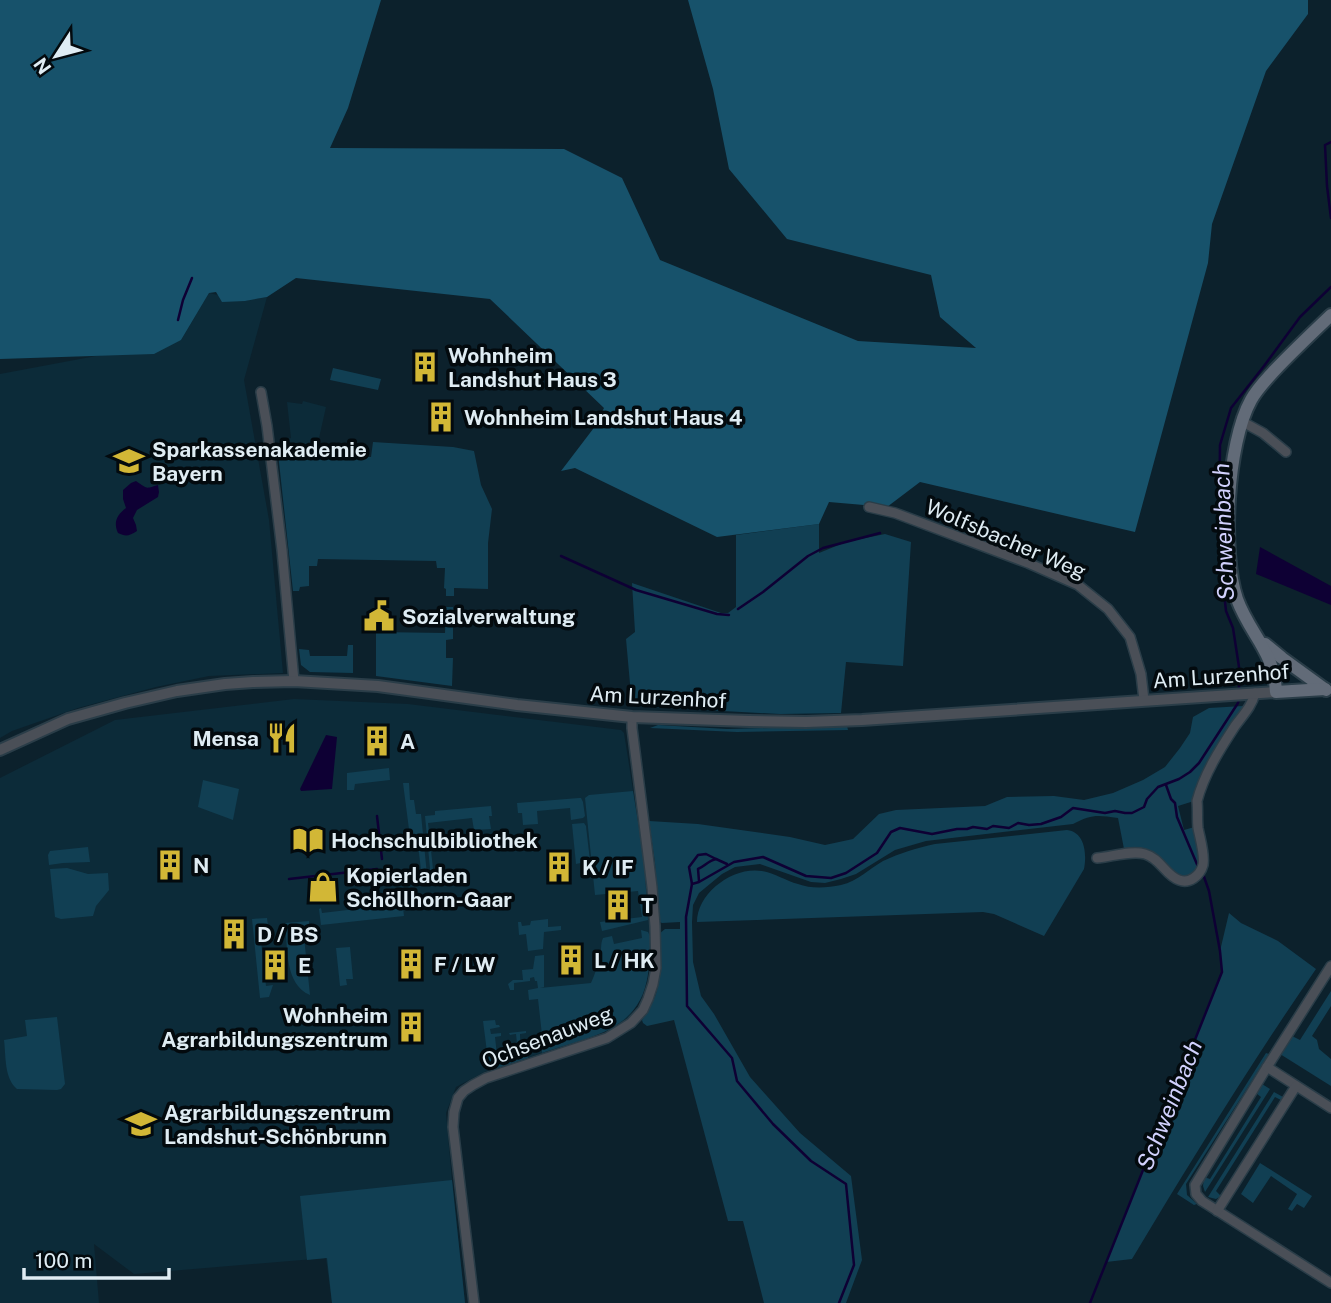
<svg xmlns="http://www.w3.org/2000/svg" width="1331" height="1303" viewBox="0 0 1331 1303" font-family="'Public Sans',sans-serif">
	<style>
		.built { fill: #0c2b39 }
		.green { fill: #113f53 }
		.forest { fill: #17526b }
		.water { fill: #0e0034 }
		.lines { fill: none; stroke-linecap: round; stroke-linejoin: round }
		.stream { stroke: #0e0034; stroke-width: 2.5 }
		.minor-casing { stroke: #2a3d48; stroke-width: 12 }
		.tertiary-casing { stroke: #2a3d48; stroke-width: 14 }
		.secondary-casing { stroke: #2a3d48; stroke-width: 16 }
		.minor { stroke: #4a4f57; stroke-width: 9 }
		.tertiary { stroke: #4a4f57; stroke-width: 10 }
		.secondary { stroke: #626b78; stroke-width: 12 }
		.labels { text-anchor: middle; dominant-baseline: central; stroke-width: 7; stroke-linejoin: round; paint-order: stroke }
		.poi-label { font-size: 21px; font-weight: bold; fill: #dfecf3; stroke: #030a0e; text-anchor: start }
		.street-label { font-size: 21px; fill: #dfecf3; stroke: #030a0e }
		.water-label { font-size: 23px; font-style: italic; fill: #d1d1fd; stroke: #030a0e }
	</style>
	<rect width="100%" height="100%" fill="#0c212c"/>
	<!-- built -->
	<g class="built">
		<path d="M 209,293 L 245,301 L 267,297 L 244,380 L 269,520 L 283,673 L 209,676 L 156,687 L 78,708 L 12,731 L 0,738 L 0,374 L 181,340 Z"/>
		<path d="M 303,401 L 326,407 L 315,456 L 285,453 L 284,440 L 291,438 L 287,402 L 302,404 Z"/>
		<path d="M 294,699 L 408,704 L 621,730 L 624,733 L 644,859 L 650,936 L 648,975 L 642,997 L 629,1017 L 619,1025 L 604,1032 L 528,1058 L 528,1052 L 521,1052 L 520,1034 L 510,1033 L 510,1035 L 516,1034 L 518,1059 L 498,1065 L 456,1087 L 446,1113 L 452,1180 L 465,1303 L 332,1303 L 326,1258 L 134,1274 L 94,1244 L 99,1303 L 0,1303 L 0,778 L 115,720 Z"/>
	</g>
	<!-- green -->
	<g class="green">
		<path d="M 333,368 L 381,379 L 378,390 L 330,380 Z"/>
		<path d="M 373,442 L 453,447 L 474,451 L 481,485 L 492,509 L 488,543 L 488,589 L 454,588 L 454,596 L 446,596 L 446,589 L 444,588 L 445,568 L 437,568 L 436,561 L 318,559 L 317,566 L 309,566 L 309,586 L 300,587 L 299,591 L 293,591 L 278,453 L 315,456 L 371,457 Z"/>
		<path d="M 819,524 L 819,553 L 846,542 L 885,534 L 911,542 L 903,666 L 846,662 L 841,713 L 780,714 L 632,706 L 626,639 L 635,632 L 632,583 L 721,613 L 728,613 L 736,607 L 736,535 Z"/>
		<path d="M 446,607 L 453,607 L 453,639 L 446,640 L 446,658 L 453,658 L 452,686 L 376,676 L 376,632 L 445,633 Z"/>
		<path d="M 348,645 L 353,645 L 353,673 L 310,672 L 301,665 L 299,649 L 309,650 L 310,656 L 347,656 Z"/>
		<path d="M 1253,702 L 1194,801 L 1178,806 L 1184,830 L 1198,826 L 1203,864 L 1187,881 L 1145,854 L 1125,854 L 1118,818 C 1097,815 1092,814 1073,824 L 926,841 L 895,850 L 856,874 L 841,879 L 825,883 L 811,882 L 760,864 L 735,867 L 722,874 L 699,893 L 693,905 L 692,922 L 693,962 L 701,996 L 714,1014 L 750,1077 L 800,1133 L 851,1176 L 862,1260 L 846,1303 L 764,1303 L 743,1221 L 728,1221 L 674,1020 L 647,1026 L 643,1023 L 642,1020 C 666,986 658,971 659,934 L 665,929 L 680,929 L 680,922 L 662,923 L 658,921 L 655,863 L 649,821 L 698,824 L 790,837 L 825,845 L 853,839 L 879,814 L 896,810 L 985,806 L 1007,797 L 1054,796 L 1084,800 L 1113,793 L 1143,780 L 1165,767 L 1180,748 L 1190,733 L 1193,717 L 1209,708 L 1243,706 Z"/>
		<path d="M 658,725 L 727,729 L 847,726 L 848,730 L 737,732 L 650,728 Z"/>
		<path d="M 389,768 L 390,780 L 355,784 L 354,790 L 347,790 L 347,773 Z"/>
		<path d="M 203,780 L 239,789 L 233,820 L 198,807 Z"/>
		<path d="M 403,783 L 409,783 L 410,800 L 414,800 L 416,814 L 421,814 L 428,885 L 423,886 L 423,880 L 417,880 L 417,879 L 422,878 L 417,837 L 410,837 Z"/>
		<path d="M 633,791 L 644,859 L 648,920 L 602,931 L 600,922 L 642,917 L 638,891 L 595,895 L 585,798 L 589,795 Z"/>
		<path d="M 579,798 L 581,798 L 583,802 L 585,816 L 583,818 L 571,820 L 570,808 L 537,811 L 538,824 L 523,825 L 522,813 L 518,813 L 517,803 Z"/>
		<path d="M 491,806 L 492,816 L 489,816 L 491,829 L 474,830 L 472,818 L 428,823 L 434,878 L 431,879 L 425,816 L 435,815 L 435,811 Z"/>
		<path d="M 584,823 L 586,826 L 590,861 L 576,864 L 572,824 Z"/>
		<path d="M 1067,830 C 1085,832 1087,854 1084,869 L 1044,936 L 994,914 L 983,912 L 697,922 C 697,893 733,866 762,871 C 775,873 786,881 798,884 C 811,889 827,888 841,885 C 858,881 869,869 883,861 C 900,853 917,848 935,844 Z"/>
		<path d="M 88,847 L 90,862 L 63,863 L 49,865 L 48,855 L 50,851 Z"/>
		<path d="M 67,868 L 88,874 L 108,873 L 109,890 L 96,906 L 93,916 L 61,919 L 55,917 L 50,869 Z"/>
		<path d="M 402,899 L 404,916 L 321,925 L 319,909 L 321,908 L 322,913 L 356,909 L 356,905 L 369,903 L 370,906 L 396,903 L 397,900 Z"/>
		<path d="M 1229,913 L 1241,923 L 1278,941 L 1316,969 C 1251,1063 1191,1161 1132,1259 L 1106,1262 L 1222,972 L 1220,951 Z"/>
		<path d="M 267,918 L 270,941 L 261,942 L 266,986 L 273,985 L 269,997 L 260,998 L 252,919 Z"/>
		<path d="M 548,919 L 548,927 L 561,926 L 561,930 L 544,932 L 543,949 L 528,951 L 526,934 L 519,935 L 518,922 L 521,922 L 522,926 L 530,925 L 531,921 Z"/>
		<path d="M 309,921 L 309,926 L 303,927 L 310,995 C 284,984 288,947 285,923 Z"/>
		<path d="M 641,930 L 648,932 L 650,936 C 650,949 650,962 648,974 C 640,1032 588,1037 542,1053 L 542,1035 L 538,999 L 529,1000 L 528,990 L 538,988 L 537,981 L 535,981 L 534,977 L 530,978 L 530,981 L 514,983 L 514,990 L 510,990 L 508,984 L 513,980 L 523,980 L 522,970 L 533,969 L 535,956 L 544,955 L 544,987 L 540,988 L 591,983 C 595,974 598,965 600,956 C 602,949 600,945 603,938 L 612,936 L 614,944 L 642,938 Z"/>
		<path d="M 350,947 L 353,979 L 346,979 L 347,985 L 340,986 L 336,948 Z"/>
		<path d="M 1331,991 L 1331,1006 L 1312,1036 L 1317,1040 L 1319,1049 L 1331,1059 L 1331,1086 L 1280,1054 L 1292,1036 L 1300,1040 Z"/>
		<path d="M 57,1017 L 65,1084 L 61,1089 L 57,1090 L 17,1089 C 4,1078 6,1056 4,1040 L 27,1036 L 25,1020 Z"/>
		<path d="M 495,1020 L 496,1025 L 499,1025 L 500,1027 L 490,1029 L 491,1034 L 501,1033 L 501,1036 L 495,1037 L 498,1064 L 518,1059 L 516,1034 L 510,1035 L 509,1033 L 526,1031 L 526,1033 L 520,1034 L 521,1052 L 528,1052 L 528,1058 L 495,1069 L 488,1066 L 485,1053 L 487,1052 L 483,1021 Z"/>
		<path d="M 1266,1053 L 1269,1054 L 1186,1184 L 1187,1195 L 1197,1204 L 1194,1205 L 1177,1194 Z"/>
		<path d="M 1262,1084 L 1270,1089 L 1205,1192 L 1203,1186 L 1204,1177 L 1210,1179 L 1261,1097 L 1256,1093 Z"/>
		<path d="M 1274,1092 L 1283,1097 L 1281,1100 L 1275,1097 L 1216,1191 L 1221,1196 L 1216,1199 L 1208,1197 Z"/>
		<path d="M 1260,1163 L 1312,1196 L 1304,1208 L 1297,1204 L 1292,1211 L 1288,1209 L 1297,1194 L 1271,1176 L 1253,1203 L 1241,1194 Z"/>
		<path d="M 452,1180 L 465,1303 L 332,1303 L 327,1258 L 307,1260 L 300,1196 Z"/>
	</g>
	<!-- forest -->
	<path class="forest" d="M 0,0 L 381,0 L 348,108 L 330,148 L 564,149 L 622,178 L 660,260 L 858,341 L 976,348 L 940,317 L 931,275 L 787,239 L 729,169 L 713,89 L 688,0 L 1308,0 L 1308,14 L 1266,71 L 1212,224 L 1208,263 L 1135,532 L 920,482 L 887,507 L 829,502 L 819,524 L 717,537 L 575,468 L 561,471 L 593,429 L 604,408 L 490,299 L 296,278 L 267,297 L 245,301 L 222,302 L 216,292 L 209,293 L 181,340 L 154,354 L 0,359 Z"/>
	<!-- water -->
	<g class="water">
		<path d="M 136,481 C 148,489 145,489 158,485 L 159,492 L 158,497 L 137,510 L 133,518 L 136,525 L 137,531 C 129,536 126,537 118,533 C 113,522 117,515 126,508 L 123,499 L 123,490 L 131,483 Z"/>
		<path d="M 1260,547 L 1331,586 L 1331,605 L 1256,574 Z"/>
		<path d="M 326,735 L 337,737 L 332,789 L 301,791 L 300,789 Z"/>
	</g>
	<g class="lines">
		<!-- stream -->
		<g class="stream">
			<path d="M 1331,142 L 1325,145 L 1327,186 L 1331,218"/>
			<path d="M 178,320 L 183,300 L 192,278"/>
			<path d="M 561,556 L 636,590 L 717,614 L 729,615"/>
			<path d="M 738,609 L 763,592 L 808,556 L 823,548 L 880,533"/>
			<path d="M 1239,691 L 1239,667 L 1233,628 L 1226,611 L 1222,574 L 1219,527 L 1220,445 L 1231,408 L 1264,366 L 1300,317 L 1331,287"/>
			<path d="M 1166,785 L 1171,799 L 1175,803 L 1177,817 L 1199,869"/>
			<path d="M 377,816 L 382,859"/>
			<path d="M 289,879 L 377,869"/>
			<path d="M 699,881 L 698,869 C 705,866 708,861 716,859 L 727,864"/>
			<path d="M 692,884 L 689,867 L 698,855 L 706,854 L 716,859"/>
			<path d="M 839,1303 L 854,1265 L 846,1184 L 811,1161 L 773,1124 L 737,1081 L 732,1058 L 687,1006 L 686,917 L 692,884 L 699,882 L 734,862 L 763,857 L 806,876 L 831,878 L 846,873 L 877,853 L 891,832 L 900,828 L 932,834 L 957,829 L 967,829 L 973,827 L 987,829 L 993,826 L 1009,828 L 1018,823 L 1029,825 L 1041,824 L 1061,817 L 1073,808 L 1105,813 L 1115,811 L 1125,813 L 1132,813 L 1144,807 L 1147,799 L 1158,787 L 1179,779 L 1190,772 L 1199,763 L 1238,703 L 1239,698"/>
			<path d="M 1090,1303 L 1222,972 L 1220,951 L 1209,891 L 1203,874"/>
		</g>
		<!-- minor casing -->
		<g class="minor-casing">
			<g id="minor">
				<path d="M 261,392 L 267,426 L 282,550 L 294,681"/>
				<path d="M 1241,421 L 1263,433 L 1286,452"/>
				<path d="M 869,507 L 895,513 L 1028,563 L 1078,585 L 1108,609 L 1130,637 L 1141,674 L 1144,700"/>
				<path d="M 1097,858 C 1111,857 1131,850 1145,854 C 1160,858 1166,876 1179,880 C 1189,884 1200,876 1203,865 C 1205,854 1200,839 1198,828 C 1197,819 1198,810 1197,801 C 1204,774 1220,749 1235,726 C 1243,715 1252,706 1255,693"/>
				<path d="M 1331,966 L 1267,1067 L 1195,1185 L 1196,1194 L 1202,1201 L 1331,1283"/>
				<path d="M 1267,1067 L 1331,1108"/>
				<path d="M 1217,1211 L 1296,1086"/>
				<path d="M 474,1303 L 453,1127 L 454,1112 L 458,1098 L 464,1091 L 473,1085 L 486,1078 L 607,1038 L 631,1023 L 643,1010 L 648,999 L 653,984 L 656,968 L 655,926 L 652,887 L 632,728 L 632,717"/>
			</g>
		</g>
		<!-- tertiary casing -->
		<g class="tertiary-casing">
			<path id="tertiary" d="M 0,750 L 68,719 L 125,703 L 177,691 L 225,684 L 253,682 L 294,681 L 378,686 L 517,705 L 632,717 L 749,721 L 806,722 L 862,720 L 1276,692"/>
		</g>
		<!-- secondary casing -->
		<g class="secondary-casing">
			<g id="secondary">
				<path d="M 1265,644 L 1282,658 L 1326,690"/>
				<path d="M 1325,689 L 1276,692 C 1274,650 1250,635 1237,599 C 1221,553 1227,443 1251,400 C 1257,389 1266,380 1274,371 C 1292,352 1312,333 1331,315"/>
			</g>
		</g>
		<!-- minor -->
		<use href="#minor" class="minor"/>
		<!-- tertiary -->
		<use href="#tertiary" class="tertiary"/>
		<!-- secondary -->
		<use href="#secondary" class="secondary"/>
	</g>
	<!-- icons -->
	<defs>
		<g id="building-bare" transform="scale(2.415)"><path d="M-4-6H4V6H1V3H-1V6H-4ZM-2.5-4.3h1.7v1.8h-1.7ZM.8-4.3h1.7v1.8H.8ZM-2.5-1h1.7V.8h-1.7ZM.8-1h1.7V.8H.8Z" fill="#d2b736" stroke="#030a0e" stroke-width="2.5" paint-order="stroke"/></g>
		<g id="university-bare" transform="scale(2.415)"><path d="M0-5L7-2L0 1L-7-2ZM-4 1L0 2.5L4 1V4Q0 6-4 4Z" fill="#d2b736" stroke="#030a0e" stroke-width="2.5" paint-order="stroke"/></g>
		<g id="civic-bare" transform="scale(2.415)"><path d="M-.6-6.5H3V-4.5H.6V-3L4-1V1h2V6H-6V1h2V-1L-.6-3ZM-1.2 2.5V6h2.4V2.5Z" fill="#d2b736" stroke="#030a0e" stroke-width="2.5" paint-order="stroke"/></g>
		<g id="restaurant-bare" transform="scale(2.415)"><path d="M-5-6h1v4h1v-4h1v4h1v-4h1v5L-1.5 .5V6h-2V.5L-5-1ZM5-6V6H3V1.5H1.5Q1.5-4 5-6Z" fill="#d2b736" stroke="#030a0e" stroke-width="2.5" paint-order="stroke"/></g>
		<g id="library-bare" transform="scale(2.415)"><path d="M-6-4Q-3-5.5-.7-3.5V5Q-3 3-6 4ZM6-4Q3-5.5 .7-3.5V5Q3 3 6 4Z" fill="#d2b736" stroke="#030a0e" stroke-width="2.5" paint-order="stroke"/></g>
		<g id="shop-bare" transform="scale(2.415)"><path d="M-5-2.5h2.3a2.7 3.5 0 0 1 5.4 0H5L5.5 6h-11ZM-1.5-2.5h3a1.5 2.3 0 0 0-3 0Z" fill="#d2b736" stroke="#030a0e" stroke-width="2.5" paint-order="stroke"/></g>
	</defs>
	<g fill-rule="evenodd">
		<use href="#building-bare" x="425" y="367"/>
		<use href="#building-bare" x="441" y="417"/>
		<use href="#university-bare" x="129" y="461"/>
		<use href="#civic-bare" x="379" y="616"/>
		<use href="#restaurant-bare" x="282" y="738"/>
		<use href="#building-bare" x="377" y="741"/>
		<use href="#library-bare" x="308" y="840"/>
		<use href="#building-bare" x="170" y="865"/>
		<use href="#building-bare" x="559" y="867"/>
		<use href="#shop-bare" x="323" y="887"/>
		<use href="#building-bare" x="618" y="905"/>
		<use href="#building-bare" x="234" y="934"/>
		<use href="#building-bare" x="571" y="960"/>
		<use href="#building-bare" x="411" y="964"/>
		<use href="#building-bare" x="275" y="965"/>
		<use href="#building-bare" x="411" y="1027"/>
		<use href="#university-bare" x="141" y="1124"/>
	</g>
	<g class="labels">
		<!-- poi labels -->
		<g class="poi-label">
			<text x="448" y="355">Wohnheim<tspan x="448" dy="24">Landshut Haus 3</tspan></text>
			<text x="464" y="417">Wohnheim Landshut Haus 4</text>
			<text x="152" y="449">Sparkassenakademie<tspan x="152" dy="24">Bayern</tspan></text>
			<text x="402" y="616">Sozialverwaltung</text>
			<text x="259" y="738" text-anchor="end">Mensa</text>
			<text x="400" y="741">A</text>
			<text x="331" y="840">Hochschulbibliothek</text>
			<text x="193" y="865">N</text>
			<text x="582" y="867">K / IF</text>
			<text x="346" y="875">Kopierladen<tspan x="346" dy="24">Schöllhorn-Gaar</tspan></text>
			<text x="641" y="905">T</text>
			<text x="257" y="934">D / BS</text>
			<text x="594" y="960">L / HK</text>
			<text x="434" y="964">F / LW</text>
			<text x="298" y="965">E</text>
			<text x="388" y="1015" text-anchor="end">Wohnheim<tspan x="388" dy="24">Agrarbildungszentrum</tspan></text>
			<text x="164" y="1112">Agrarbildungszentrum<tspan x="164" dy="24">Landshut-Schönbrunn</tspan></text>
		</g>
		<!-- street labels -->
		<g class="street-label">
			<text transform="translate(1006 539) rotate(23)">Wolfsbacher Weg</text>
			<text transform="translate(1221 676) rotate(-4)">Am Lurzenhof</text>
			<text transform="translate(658 697) rotate(3)">Am Lurzenhof</text>
			<text transform="translate(547 1037) rotate(-21)">Ochsenauweg</text>
		</g>
		<!-- water labels -->
		<g class="water-label">
			<text transform="translate(1223 532) rotate(-92)">Schweinbach</text>
			<text transform="translate(1169 1105) rotate(-68)">Schweinbach</text>
		</g>
	</g>
	<!-- north arrow -->
	<g transform="translate(56 56) rotate(234)" stroke="#030a0e" stroke-width="5" paint-order="stroke">
	<path d="M0-5L12 26L0 18L-12 26Z" fill="#dfecf3"/>
	<text y="-10" font-size="19" font-weight="bold" text-anchor="middle" fill="#dfecf3">N</text>
	</g>
	<!-- scale -->
	<path d="M24 1268v10h145v-10" fill="none" stroke="#dfecf3" stroke-width="3.5"/>
	<text x="35" y="1268" font-size="21" fill="#dfecf3" stroke="#030a0e" stroke-width="5" paint-order="stroke">100 m</text>
</svg>
